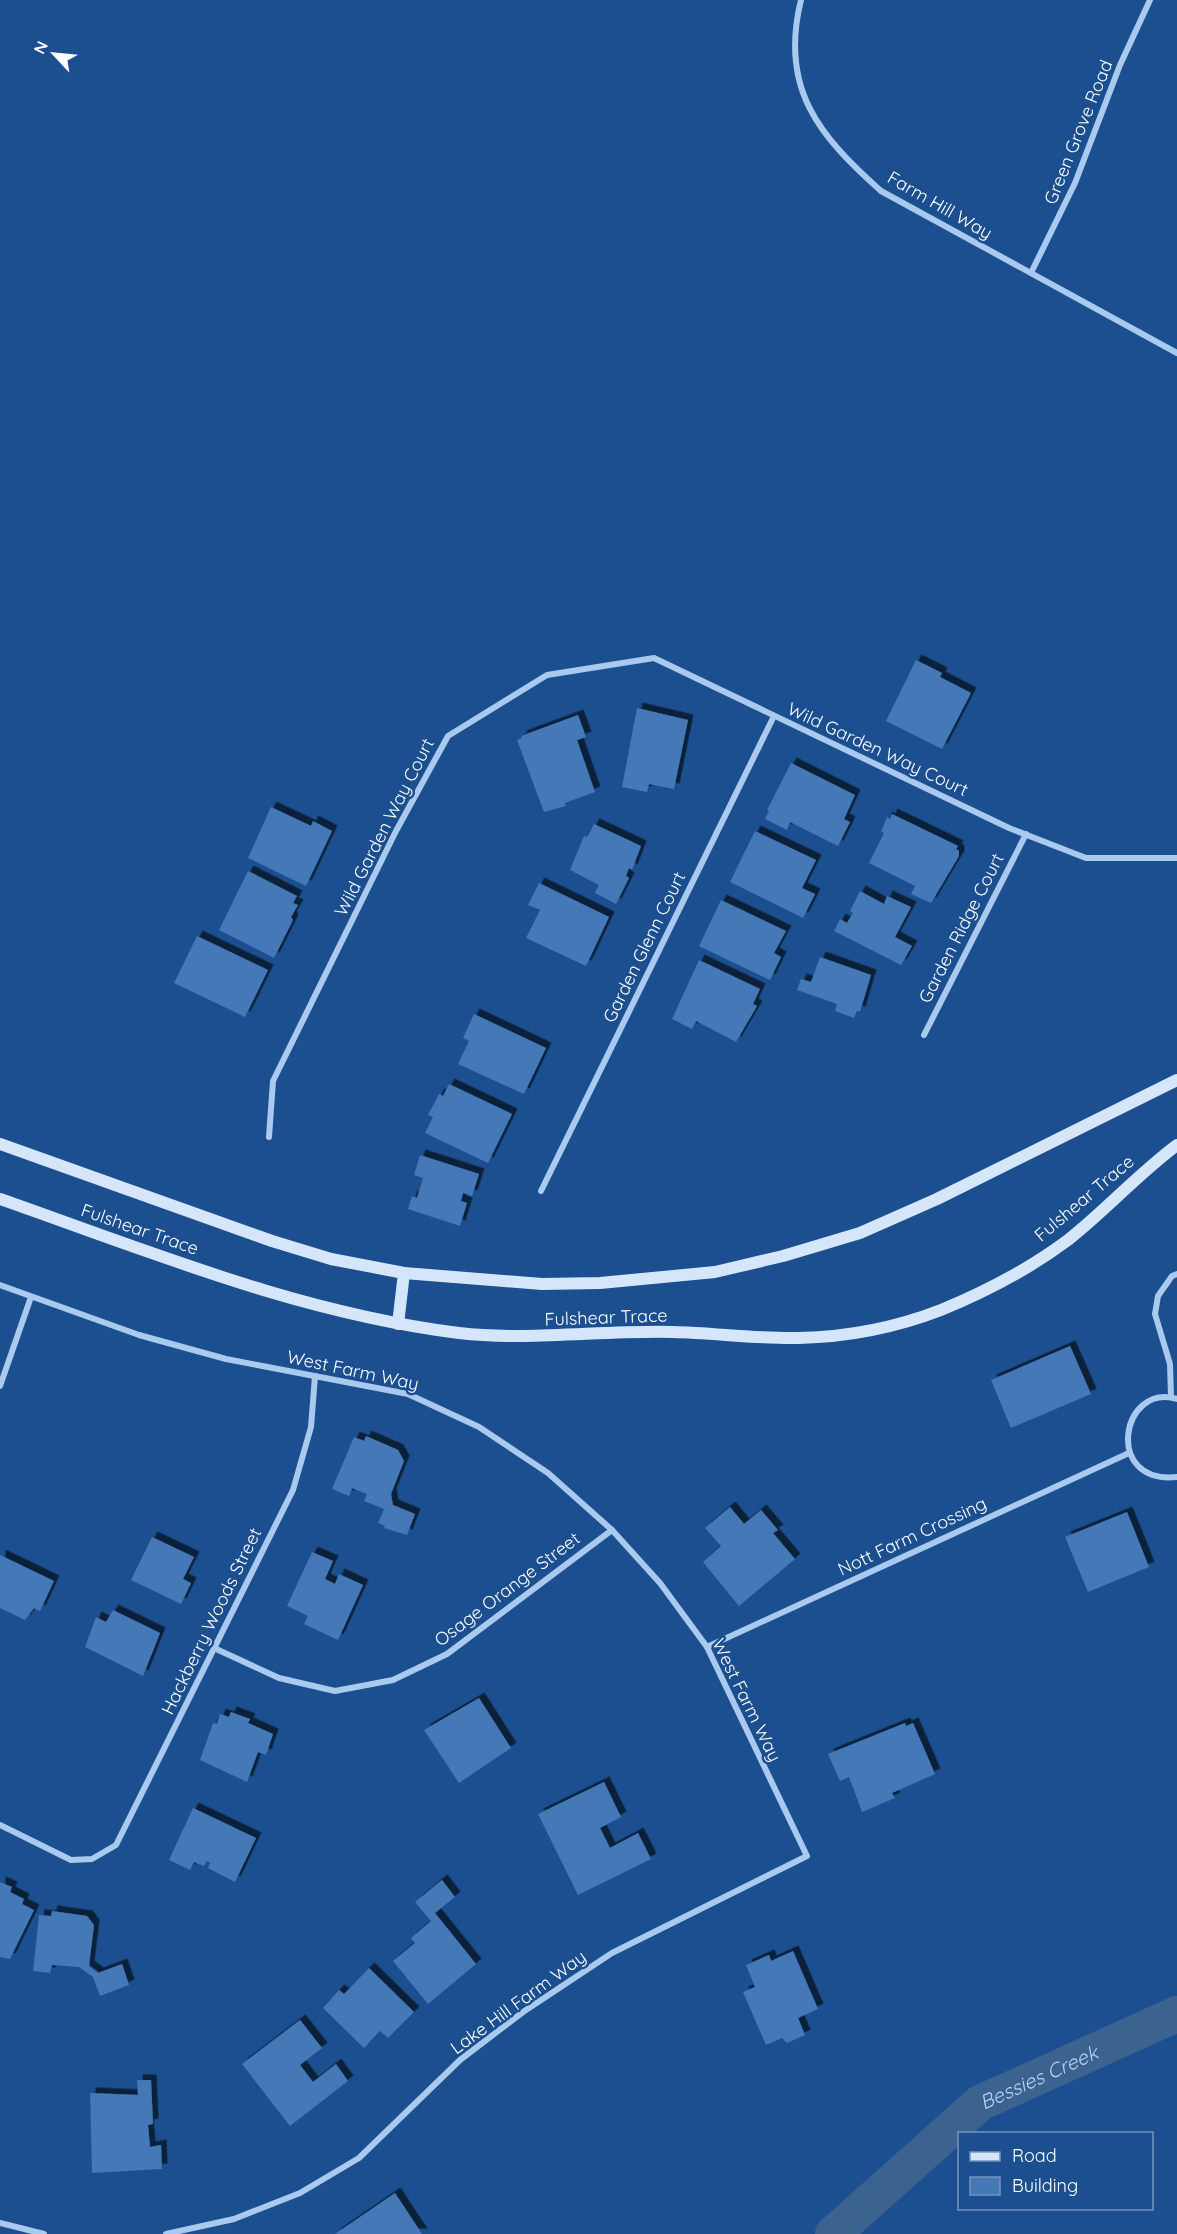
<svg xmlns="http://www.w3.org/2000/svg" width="1177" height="2234" viewBox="0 0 1177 2234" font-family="Quicksand,sans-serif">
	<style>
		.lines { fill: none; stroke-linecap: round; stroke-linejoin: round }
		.river { stroke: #3c6290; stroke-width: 36 }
		.building { fill: #4478b7; filter: url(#shadow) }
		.street { stroke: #a9c9ee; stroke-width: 6 }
		.secondary { stroke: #d6e6fa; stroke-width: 12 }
		.labels { text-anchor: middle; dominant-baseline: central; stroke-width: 5; stroke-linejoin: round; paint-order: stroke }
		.street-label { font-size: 18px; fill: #fff; stroke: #1b4f8f }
		.water-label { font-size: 20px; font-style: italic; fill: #b5d3f5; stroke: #1b4f8f }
	</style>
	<defs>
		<filter id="shadow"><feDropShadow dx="5.5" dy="-5.5" stdDeviation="0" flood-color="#0009"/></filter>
	</defs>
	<rect width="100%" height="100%" fill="#1b4f8f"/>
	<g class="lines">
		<!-- river -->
		<path class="river" id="s1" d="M 833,2234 L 980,2103 L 1177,2014"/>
	</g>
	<!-- building -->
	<g class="building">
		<path d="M 916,660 L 942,673 L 940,677 L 971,693 L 942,749 L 886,721 Z"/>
		<path d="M 637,708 L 688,720 L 674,789 L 649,784 L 647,792 L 622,787 Z"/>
		<path d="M 578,715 L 586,737 L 577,740 L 595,792 L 565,803 L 566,806 L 544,812 L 517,740 L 522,738 L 521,736 Z"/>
		<path d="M 791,763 L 855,795 L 844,819 L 850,822 L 838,846 L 790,822 L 787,830 L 765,819 L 769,811 L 767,810 Z"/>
		<path d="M 271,807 L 311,826 L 313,821 L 332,831 L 306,886 L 248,858 Z"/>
		<path d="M 892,814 L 958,846 L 956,849 L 959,851 L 959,856 L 931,903 L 911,894 L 915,886 L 869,863 L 884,833 L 881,832 L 887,817 L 890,819 Z"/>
		<path d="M 594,824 L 641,846 L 632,870 L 629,868 L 626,876 L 629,878 L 616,904 L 595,893 L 599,885 L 570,870 L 584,836 L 587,837 Z"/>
		<path d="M 755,831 L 816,860 L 802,888 L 815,894 L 803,918 L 730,882 Z"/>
		<path d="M 248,871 L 297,896 L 293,903 L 298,905 L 291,917 L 293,920 L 274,958 L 219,930 Z"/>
		<path d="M 539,883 L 609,917 L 586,966 L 526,938 L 540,910 L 528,905 Z"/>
		<path d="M 860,891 L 884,904 L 887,896 L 911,907 L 895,937 L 912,946 L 901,965 L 834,931 L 840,919 L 847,923 L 853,913 L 850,911 Z"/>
		<path d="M 721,900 L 786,931 L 774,953 L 781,957 L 770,980 L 699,946 Z"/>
		<path d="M 197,936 L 268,970 L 245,1017 L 174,983 Z"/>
		<path d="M 820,957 L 871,975 L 860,1012 L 857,1011 L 854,1018 L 835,1011 L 837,1004 L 797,990 L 801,979 L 811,982 Z"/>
		<path d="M 699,960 L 760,989 L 753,1004 L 757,1006 L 736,1042 L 696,1021 L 692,1029 L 672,1019 Z"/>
		<path d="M 474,1014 L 546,1048 L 524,1094 L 458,1064 L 469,1041 L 463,1038 Z"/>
		<path d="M 449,1084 L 512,1114 L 488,1163 L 425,1133 L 433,1117 L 428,1115 L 439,1094 L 443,1096 Z"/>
		<path d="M 420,1155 L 479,1174 L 472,1196 L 463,1193 L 461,1201 L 467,1203 L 460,1226 L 408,1209 L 412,1196 L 417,1198 L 423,1178 L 414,1175 Z"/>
		<path d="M 1070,1346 L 1091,1394 L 1011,1428 L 991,1380 Z"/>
		<path d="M 366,1436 L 398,1450 L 404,1461 L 391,1494 L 393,1505 L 415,1514 L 407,1535 L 384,1528 L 385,1526 L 378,1523 L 384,1509 L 364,1501 L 367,1494 L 352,1488 L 349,1496 L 332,1489 L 354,1437 L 364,1441 Z"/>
		<path d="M 730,1507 L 744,1524 L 761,1510 L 778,1530 L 773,1533 L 795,1559 L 739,1606 L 703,1562 L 721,1546 L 705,1528 Z"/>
		<path d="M 1127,1512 L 1149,1567 L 1088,1592 L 1065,1537 Z"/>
		<path d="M 152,1537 L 194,1557 L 183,1579 L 191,1583 L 181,1604 L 131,1580 Z"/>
		<path d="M 312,1552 L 333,1561 L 325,1579 L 335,1584 L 339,1574 L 363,1585 L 338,1640 L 304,1624 L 308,1616 L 287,1606 Z"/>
		<path d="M 0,1555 L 54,1581 L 40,1611 L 34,1608 L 25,1620 L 0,1608 Z"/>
		<path d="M 113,1610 L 160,1633 L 143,1676 L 85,1647 L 96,1617 L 106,1622 Z"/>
		<path d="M 479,1698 L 511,1748 L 459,1783 L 424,1730 Z"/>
		<path d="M 231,1712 L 250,1719 L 248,1723 L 273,1734 L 266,1755 L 258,1752 L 247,1782 L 200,1760 L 213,1723 L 217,1724 L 220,1714 L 229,1717 Z"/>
		<path d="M 905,1723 L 906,1726 L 913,1723 L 935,1774 L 892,1793 L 895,1798 L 862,1812 L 849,1777 L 840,1781 L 828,1754 Z"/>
		<path d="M 604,1782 L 621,1817 L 600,1828 L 610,1848 L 638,1833 L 651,1859 L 578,1895 L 538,1814 Z"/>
		<path d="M 193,1808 L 256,1838 L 235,1882 L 208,1868 L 210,1863 L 207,1861 L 204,1866 L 194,1862 L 190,1870 L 169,1860 Z"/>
		<path d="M 442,1880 L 455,1897 L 435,1913 L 476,1964 L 428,2004 L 393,1961 L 415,1943 L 411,1938 L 431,1921 L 415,1902 Z"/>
		<path d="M 0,1882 L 12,1887 L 10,1892 L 24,1899 L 22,1904 L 34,1910 L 10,1959 L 0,1957 Z"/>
		<path d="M 52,1911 L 87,1916 L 94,1925 L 89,1966 L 98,1973 L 122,1964 L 129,1985 L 100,1996 L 93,1977 L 79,1967 L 52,1965 L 50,1973 L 33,1971 L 39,1915 L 51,1916 Z"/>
		<path d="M 793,1951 L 818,2009 L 798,2018 L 805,2035 L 787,2043 L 782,2038 L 766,2045 L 743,1992 L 755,1987 L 746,1965 L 769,1955 L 771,1961 Z"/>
		<path d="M 369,1968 L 414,2012 L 388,2038 L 380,2031 L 364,2048 L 323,2008 L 339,1990 L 344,1994 Z"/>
		<path d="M 300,2020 L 322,2048 L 300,2065 L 313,2082 L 336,2064 L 348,2081 L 290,2126 L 242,2064 Z"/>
		<path d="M 137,2080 L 151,2080 L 153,2124 L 148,2125 L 150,2147 L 161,2145 L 162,2169 L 92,2173 L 90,2093 L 138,2095 Z"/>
		<path d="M 395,2193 L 422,2234 L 335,2234 Z"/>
	</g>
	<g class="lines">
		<!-- street -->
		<g class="street">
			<path d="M 801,0 C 779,88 819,136 881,191 L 1177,353"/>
			<path d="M 1031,273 L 1075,183 L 1120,65 L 1150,0"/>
			<path d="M 924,1035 L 1026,834"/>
			<path d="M 269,1137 L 273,1081 L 396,831 L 448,736 L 547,675 L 654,658 L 1009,828 L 1086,858 L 1177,858"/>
			<path d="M 541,1191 L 774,716"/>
			<path d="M 0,1285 L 139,1335 L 226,1359 L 408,1394 L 479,1427 L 548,1473 L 612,1530 L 660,1583 L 707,1647 L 807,1856 L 612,1953 L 523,2012 L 460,2060 L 359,2158 L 300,2193 L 234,2219 L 166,2234"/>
			<path d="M 0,1386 L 31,1297"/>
			<path d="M 1171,1397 L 1170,1364 L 1155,1314 L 1158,1296 L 1172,1276 L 1177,1274"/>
			<path d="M 1177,1399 C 1121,1382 1103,1485 1177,1477"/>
			<path d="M 707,1647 L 1129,1453"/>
			<path d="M 214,1648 L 279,1678 L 335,1691 L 393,1680 L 447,1654 L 612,1530"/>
			<path d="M 0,1825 L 71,1860 L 92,1859 L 116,1845 L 293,1490 L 311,1427 L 315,1376"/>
			<path d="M 0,2223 L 44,2234"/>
		</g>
		<!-- secondary -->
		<g class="secondary">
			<path d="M 0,1144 L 272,1241 L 331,1259 L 404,1273 L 542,1284 L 600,1283 L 715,1272 L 783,1256 L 860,1233 L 937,1199 L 1177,1080"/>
			<path d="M 0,1199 C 151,1252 299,1313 459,1333 C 531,1341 602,1330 673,1332 C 715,1333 757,1339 799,1338 C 846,1337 897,1327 941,1310 C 985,1292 1029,1269 1068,1240 C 1106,1210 1138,1174 1177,1145"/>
			<path d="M 398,1324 L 404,1273"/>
		</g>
	</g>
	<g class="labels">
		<!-- street labels -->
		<g class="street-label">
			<text transform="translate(1078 132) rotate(-68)">Green Grove Road</text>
			<text transform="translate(940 205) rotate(30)">Farm Hill Way</text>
			<text transform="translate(878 749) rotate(25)">Wild Garden Way Court</text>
			<text transform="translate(384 827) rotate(-63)">Wild Garden Way Court</text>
			<text transform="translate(961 928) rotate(-63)">Garden Ridge Court</text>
			<text transform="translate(644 947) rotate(-64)">Garden Glenn Court</text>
			<text transform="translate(1084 1198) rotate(-40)">Fulshear Trace</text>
			<text transform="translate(140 1229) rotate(19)">Fulshear Trace</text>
			<text transform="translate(606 1317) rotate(-2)">Fulshear Trace</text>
			<text transform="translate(353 1370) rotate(12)">West Farm Way</text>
			<text transform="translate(912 1536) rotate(-25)">Nott Farm Crossing</text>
			<text transform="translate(507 1589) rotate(-37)">Osage Orange Street</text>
			<text transform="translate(211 1621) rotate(-64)">Hackberry Woods Street</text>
			<text transform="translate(747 1700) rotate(64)">West Farm Way</text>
			<text transform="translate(518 2002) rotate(-36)">Lake Hill Farm Way</text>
		</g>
		<!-- water labels -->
		<g class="water-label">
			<text stroke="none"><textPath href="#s1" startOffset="261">Bessies Creek</textPath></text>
		</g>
	</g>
	<!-- legend -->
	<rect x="958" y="2132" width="195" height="78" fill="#1b4f8f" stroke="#7695bc" stroke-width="1.5"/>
	<rect x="970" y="2152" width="30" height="9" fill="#d6e6fa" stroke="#7695bc" stroke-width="1.5"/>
	<text x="1012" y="2162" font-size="18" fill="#ffffff">Road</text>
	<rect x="970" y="2177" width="30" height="18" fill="#4478b7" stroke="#7695bc" stroke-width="1.5"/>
	<text x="1012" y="2192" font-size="18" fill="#ffffff">Building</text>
	<!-- north arrow -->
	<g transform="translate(54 54) rotate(296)" stroke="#1b4f8f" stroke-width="4.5" paint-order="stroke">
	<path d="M0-4.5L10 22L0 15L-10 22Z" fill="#ffffff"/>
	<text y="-9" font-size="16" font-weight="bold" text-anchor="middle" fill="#ffffff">N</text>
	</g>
</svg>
